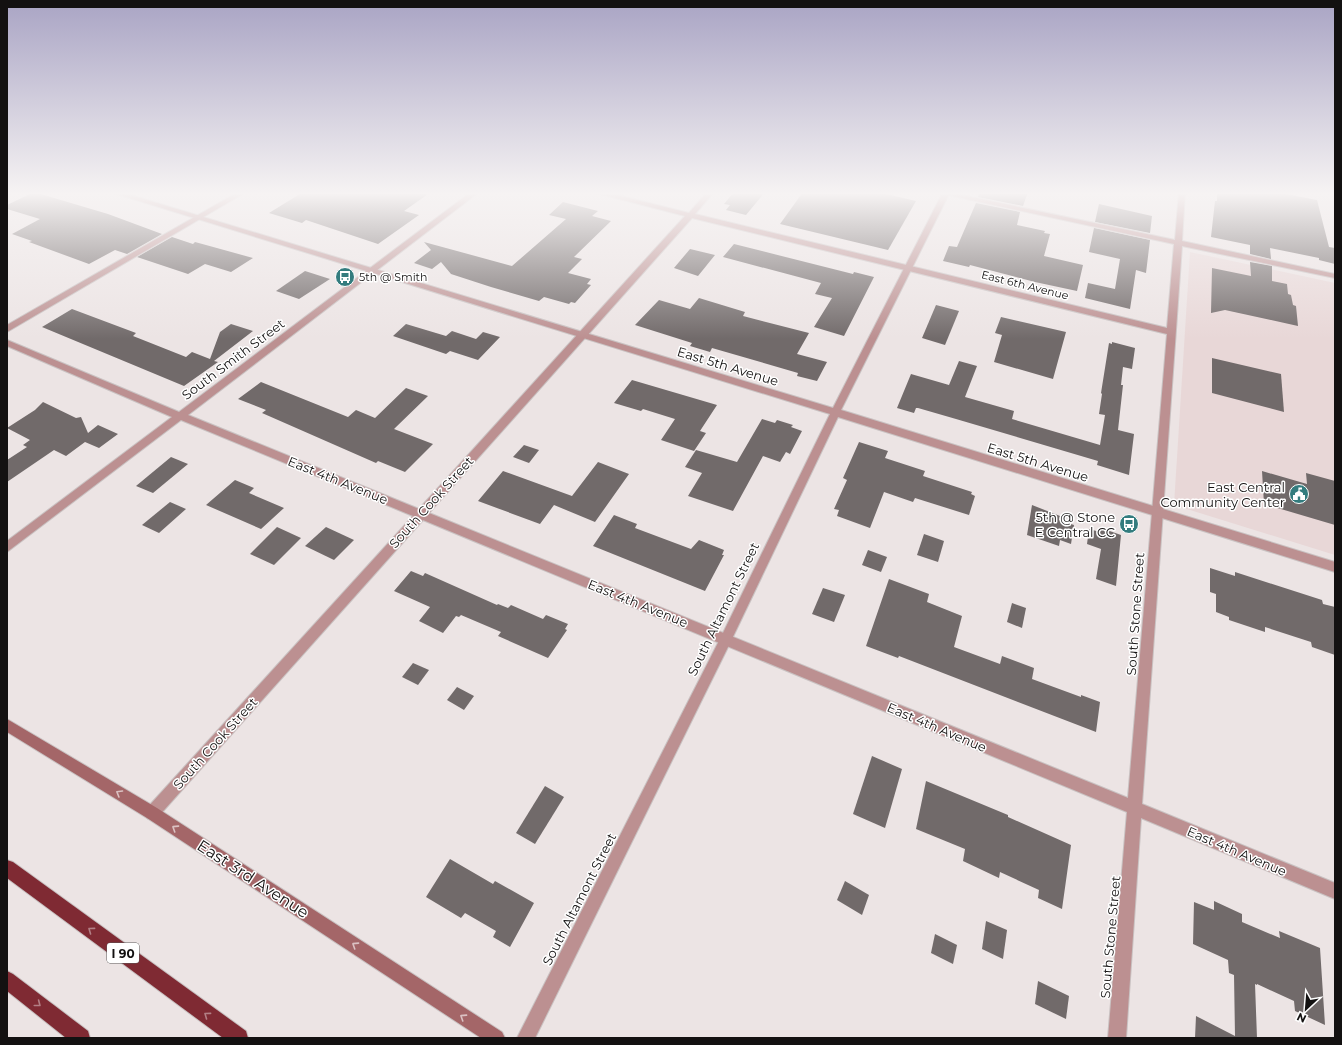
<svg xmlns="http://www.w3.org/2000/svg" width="1342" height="1045" viewBox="0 0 1342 1045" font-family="Montserrat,sans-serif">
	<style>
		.built { fill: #e8d7d7 }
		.building { fill: #716a6a }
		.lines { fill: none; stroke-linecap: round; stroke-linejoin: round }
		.minor-casing { stroke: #c9c2c2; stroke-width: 2 }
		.tertiary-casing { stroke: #c9c2c2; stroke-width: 2 }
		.secondary-casing { stroke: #c9c2c2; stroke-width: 2 }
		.motorway-casing { stroke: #c9c2c2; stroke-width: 2 }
		.minor { fill: #bc9091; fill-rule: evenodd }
		.tertiary { fill: #bc9091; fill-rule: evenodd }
		.secondary { fill: #a46668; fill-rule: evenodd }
		.motorway { fill: #7f2a33; fill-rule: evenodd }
		.oneway { stroke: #dbc2c3 }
		.oneway2 { stroke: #b27f85 }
		.labels { text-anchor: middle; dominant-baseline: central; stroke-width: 3; stroke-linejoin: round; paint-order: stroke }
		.far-poi-label { font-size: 11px; fill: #131111; stroke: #fff; text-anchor: start }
		.far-street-label { font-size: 11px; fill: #131111; stroke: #fff }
		.shield { fill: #fff; stroke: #5a5858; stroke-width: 1 }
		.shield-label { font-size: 12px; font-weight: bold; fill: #131111 }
		.street-label { font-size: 13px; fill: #131111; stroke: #fff }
		.poi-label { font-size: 13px; fill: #131111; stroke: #fff; text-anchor: end }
		.near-street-label { font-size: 16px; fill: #131111; stroke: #fff }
	</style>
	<rect width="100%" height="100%" fill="#ece4e4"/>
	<!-- built -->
	<path class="built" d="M 1190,252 L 1335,283 L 1335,555 L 1174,505 Z"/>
	<!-- building -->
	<g class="building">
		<path d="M 34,192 L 108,214 L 162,234 L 127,254 L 115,250 L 89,264 L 29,242 L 32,241 L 12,234 L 40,219 L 7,209 L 7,205 Z"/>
		<path d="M 303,192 L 431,192 L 404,211 L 419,215 L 378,244 L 306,220 L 302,223 L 269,213 Z"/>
		<path d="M 734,192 L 765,192 L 746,215 L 726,210 L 730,205 L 724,204 Z"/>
		<path d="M 803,192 L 878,192 L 916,201 L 888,250 L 780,224 Z"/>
		<path d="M 980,192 L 1028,192 L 1023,206 L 978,197 Z"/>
		<path d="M 1217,192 L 1276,192 L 1317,200 L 1329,247 L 1335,248 L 1335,264 L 1319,260 L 1319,258 L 1270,248 L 1271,259 L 1250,254 L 1250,245 L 1211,237 L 1215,201 L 1217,201 Z"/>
		<path d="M 563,202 L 598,211 L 592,216 L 611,221 L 574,257 L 582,259 L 568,273 L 591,279 L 587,284 L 591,285 L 575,303 L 571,302 L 569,304 L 544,297 L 539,301 L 491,287 L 451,274 L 441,262 L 432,269 L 414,263 L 431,250 L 424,242 L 512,266 L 566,219 L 549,215 Z"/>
		<path d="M 976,203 L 1020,212 L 1017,225 L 1045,231 L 1044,233 L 1050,234 L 1044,256 L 1083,265 L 1077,291 L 1035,282 L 970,265 L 969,267 L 943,261 L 949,246 L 957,247 Z"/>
		<path d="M 1099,204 L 1152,216 L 1150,233 L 1095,222 Z"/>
		<path d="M 1094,228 L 1150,240 L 1146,273 L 1136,270 L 1130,309 L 1085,298 L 1088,283 L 1115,289 L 1120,259 L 1089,252 Z"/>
		<path d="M 172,237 L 193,244 L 195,242 L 206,245 L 253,258 L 231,272 L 205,264 L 188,274 L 137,257 Z"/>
		<path d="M 734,244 L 853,274 L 854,272 L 874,277 L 844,336 L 814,327 L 832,298 L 815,294 L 821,283 L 723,257 Z"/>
		<path d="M 690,249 L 715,255 L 698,276 L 674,268 Z"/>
		<path d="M 1250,262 L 1272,266 L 1272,281 L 1287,284 L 1288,294 L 1291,295 L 1293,305 L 1296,306 L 1298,326 L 1225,310 L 1211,313 L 1212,268 L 1251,276 Z"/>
		<path d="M 305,271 L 330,279 L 299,299 L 276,291 Z"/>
		<path d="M 699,298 L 745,312 L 743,316 L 809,333 L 797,354 L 827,362 L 817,381 L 797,376 L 798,373 L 712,348 L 710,352 L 690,346 L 692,343 L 635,325 L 659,300 L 690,309 Z"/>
		<path d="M 936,305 L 959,311 L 945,345 L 922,338 Z"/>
		<path d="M 72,309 L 136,333 L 133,336 L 186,357 L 192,352 L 210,359 L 220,332 L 231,324 L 253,331 L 214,361 L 218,362 L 184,386 L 42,327 Z"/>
		<path d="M 1001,317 L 1066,332 L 1053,379 L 994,362 L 1002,335 L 995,333 Z"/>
		<path d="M 406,324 L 446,336 L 452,331 L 476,339 L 483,332 L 500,337 L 478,360 L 450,351 L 446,354 L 393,336 Z"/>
		<path d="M 1112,342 L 1135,348 L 1132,369 L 1123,367 L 1121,385 L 1123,385 L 1118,430 L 1134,434 L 1129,475 L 1097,465 L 1098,461 L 956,419 L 918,408 L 916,408 L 914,413 L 897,408 L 911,374 L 949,385 L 959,361 L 977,366 L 965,397 L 1014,411 L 1012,419 L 1100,445 L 1105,415 L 1099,414 L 1102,394 L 1101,393 L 1109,343 L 1112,344 Z"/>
		<path d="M 1212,358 L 1281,374 L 1284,412 L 1212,393 Z"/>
		<path d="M 632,380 L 717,405 L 700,431 L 706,433 L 694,451 L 661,440 L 675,419 L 643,409 L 641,411 L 614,403 Z"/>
		<path d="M 261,382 L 348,417 L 356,410 L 375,418 L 406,388 L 428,396 L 394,429 L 433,444 L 405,472 L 378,461 L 376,463 L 262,413 L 266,410 L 238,399 Z"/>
		<path d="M 43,402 L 76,418 L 81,417 L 88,433 L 98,425 L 118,434 L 99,448 L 85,442 L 66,456 L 54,450 L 7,482 L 7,460 L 27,447 L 23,445 L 30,440 L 7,428 L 35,410 Z"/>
		<path d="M 762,419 L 775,423 L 777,420 L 793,425 L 791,427 L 802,431 L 790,454 L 786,452 L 780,462 L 763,456 L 733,511 L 688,496 L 702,473 L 685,467 L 696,450 L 737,462 Z"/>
		<path d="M 859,442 L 888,451 L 885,458 L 925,471 L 923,476 L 972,492 L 971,494 L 975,496 L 969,515 L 915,498 L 913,502 L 884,492 L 870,528 L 837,516 L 839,510 L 834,509 L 847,480 L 843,478 Z"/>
		<path d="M 524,445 L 539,450 L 529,463 L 513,457 Z"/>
		<path d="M 171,457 L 188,464 L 153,493 L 136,486 Z"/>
		<path d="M 598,462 L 629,474 L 595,522 L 554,505 L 540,524 L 478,501 L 503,471 L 572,496 Z"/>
		<path d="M 1262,471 L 1307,484 L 1306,473 L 1335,481 L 1335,525 L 1264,504 Z"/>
		<path d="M 235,480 L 254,488 L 249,493 L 284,508 L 261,529 L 206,505 Z"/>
		<path d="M 170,502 L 186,509 L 159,533 L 142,525 Z"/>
		<path d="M 1032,505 L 1060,516 L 1059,520 L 1074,525 L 1071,544 L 1060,540 L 1059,546 L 1027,535 Z"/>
		<path d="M 614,515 L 637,524 L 635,528 L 691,549 L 699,540 L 724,550 L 722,555 L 724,555 L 705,591 L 593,546 Z"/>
		<path d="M 277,527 L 301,538 L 274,565 L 250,554 Z"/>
		<path d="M 326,527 L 354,540 L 334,560 L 305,546 Z"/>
		<path d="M 1101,528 L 1121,535 L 1116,586 L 1096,579 L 1101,549 L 1087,544 L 1089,529 L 1100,532 Z"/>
		<path d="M 924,534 L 944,541 L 938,562 L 917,555 Z"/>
		<path d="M 868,550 L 887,557 L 881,572 L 862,565 Z"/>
		<path d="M 1210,568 L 1235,576 L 1235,572 L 1322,600 L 1323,604 L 1335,607 L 1335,655 L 1312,647 L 1311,642 L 1265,627 L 1265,632 L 1229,620 L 1229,617 L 1216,612 L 1216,594 L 1210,592 Z"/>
		<path d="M 411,571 L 423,576 L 425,573 L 497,605 L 498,604 L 508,608 L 511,605 L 543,619 L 546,615 L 568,624 L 565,629 L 567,630 L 548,658 L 498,636 L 501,632 L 461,615 L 459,617 L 456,616 L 443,633 L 419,621 L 430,607 L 394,591 Z"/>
		<path d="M 889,579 L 929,594 L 927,602 L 962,616 L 954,647 L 1000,664 L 1002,656 L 1034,668 L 1032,679 L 1081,697 L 1081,695 L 1100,702 L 1096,732 L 899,656 L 898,658 L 866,646 Z"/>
		<path d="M 823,588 L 845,595 L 834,622 L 812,614 Z"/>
		<path d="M 1012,603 L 1026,608 L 1022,628 L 1007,622 Z"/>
		<path d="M 413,663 L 429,670 L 418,685 L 402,677 Z"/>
		<path d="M 457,687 L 474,696 L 464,710 L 447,700 Z"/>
		<path d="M 872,756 L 902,769 L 885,828 L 853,814 Z"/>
		<path d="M 926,781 L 1008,815 L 1008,817 L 1071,845 L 1062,909 L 1038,898 L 1039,890 L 1000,872 L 999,878 L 963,861 L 965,849 L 916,829 Z"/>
		<path d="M 545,786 L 564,797 L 535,844 L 516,833 Z"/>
		<path d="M 450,859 L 493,884 L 495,881 L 534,903 L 510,947 L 493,937 L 496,931 L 465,913 L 461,918 L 426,897 Z"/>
		<path d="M 845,881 L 869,895 L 862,915 L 837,900 Z"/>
		<path d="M 1214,901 L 1242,914 L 1242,922 L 1280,938 L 1279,931 L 1320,948 L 1325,1025 L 1295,1011 L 1294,1001 L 1257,984 L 1257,985 L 1255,984 L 1257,1038 L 1195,1038 L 1196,1016 L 1235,1036 L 1234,975 L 1229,973 L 1228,960 L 1193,944 L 1194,902 L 1214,910 Z"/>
		<path d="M 986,921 L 1007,930 L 1003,959 L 982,949 Z"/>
		<path d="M 935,934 L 957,945 L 953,964 L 931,953 Z"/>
		<path d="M 1038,981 L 1069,996 L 1066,1019 L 1035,1004 Z"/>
	</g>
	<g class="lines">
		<!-- minor casing -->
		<g class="minor-casing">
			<g id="minor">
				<path d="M 7,192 L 11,192 L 7,195 Z"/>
				<path d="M 238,192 L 246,192 L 7,332 L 7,325 Z"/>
				<path d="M 471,192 L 479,192 L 188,415 L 419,509 L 685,216 L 592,192 L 605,192 L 689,213 L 707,192 L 714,192 L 695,214 L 1167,328 L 1174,244 L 934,192 L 948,192 L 1175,240 L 1179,192 L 1185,192 L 1182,241 L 1335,274 L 1335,278 L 1182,246 L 1142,804 L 1335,883 L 1335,899 L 1141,818 L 1126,1038 L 1108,1038 L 1127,812 L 423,520 L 157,818 L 152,820 L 147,818 L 145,813 L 147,808 L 413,516 L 181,420 L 7,552 L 7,541 L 172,417 L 7,346 L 7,340 L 179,412 ZM 692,218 L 1167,334 L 1128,798 L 429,513 Z"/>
			</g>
		</g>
		<!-- tertiary casing -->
		<g class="tertiary-casing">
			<path id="tertiary" d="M 110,192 L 121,192 L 833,408 L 943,192 L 950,192 L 841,410 L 1335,562 L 1335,572 L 838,417 L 730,643 L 535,1038 L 517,1038 L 722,635 L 830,414 Z"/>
		</g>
		<!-- secondary casing -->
		<g class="secondary-casing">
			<path id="secondary" d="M 7,719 L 157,808 L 502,1032 L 505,1038 L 481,1038 L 147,818 L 7,732 Z"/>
		</g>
		<!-- motorway casing -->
		<g class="motorway-casing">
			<g id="motorway">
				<path d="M 7,860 L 13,862 L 246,1031 L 248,1038 L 223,1038 L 7,878 Z"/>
				<path d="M 7,971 L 13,974 L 88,1031 L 90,1038 L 66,1038 L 7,991 Z"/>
			</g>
		</g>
		<!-- minor -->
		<use href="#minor" class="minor"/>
		<!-- tertiary -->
		<use href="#tertiary" class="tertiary"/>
		<!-- secondary -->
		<use href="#secondary" class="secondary"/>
		<!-- motorway -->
		<use href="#motorway" class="motorway"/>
	</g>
	<!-- one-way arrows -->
	<defs><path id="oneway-chevron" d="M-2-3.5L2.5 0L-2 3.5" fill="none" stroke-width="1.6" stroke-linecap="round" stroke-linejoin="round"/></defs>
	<g class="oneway">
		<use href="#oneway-chevron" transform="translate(119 793) rotate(-149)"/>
		<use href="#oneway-chevron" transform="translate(175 828) rotate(-147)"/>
		<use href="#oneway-chevron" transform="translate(355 945) rotate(-147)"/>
		<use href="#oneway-chevron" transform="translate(463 1017) rotate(-147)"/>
	</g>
	<g class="oneway2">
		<use href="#oneway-chevron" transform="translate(91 930) rotate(-144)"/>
		<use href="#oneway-chevron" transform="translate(38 1004) rotate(38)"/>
		<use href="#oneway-chevron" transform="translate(207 1015) rotate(-144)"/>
	</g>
	<!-- sky -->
	<linearGradient id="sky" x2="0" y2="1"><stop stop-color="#a9a4c4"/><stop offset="0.57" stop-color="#f6f3f3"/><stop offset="1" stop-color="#f6f3f3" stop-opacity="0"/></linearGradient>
	<rect width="1342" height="339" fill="url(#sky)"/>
	<!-- icons -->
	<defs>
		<g id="bus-disc" transform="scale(1)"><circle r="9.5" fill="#337c7e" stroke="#fff"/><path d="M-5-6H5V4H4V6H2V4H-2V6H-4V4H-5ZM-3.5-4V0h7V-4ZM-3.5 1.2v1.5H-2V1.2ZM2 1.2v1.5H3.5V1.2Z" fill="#fff"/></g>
		<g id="civic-disc" transform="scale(1)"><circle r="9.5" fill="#337c7e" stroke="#fff"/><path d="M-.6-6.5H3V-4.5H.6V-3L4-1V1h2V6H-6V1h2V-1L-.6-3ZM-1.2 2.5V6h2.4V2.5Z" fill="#fff"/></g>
	</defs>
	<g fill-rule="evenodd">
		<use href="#bus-disc" x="345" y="277"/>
		<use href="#civic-disc" x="1299" y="494"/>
		<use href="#bus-disc" x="1129" y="524"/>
	</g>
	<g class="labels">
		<!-- far-poi labels -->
		<g class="far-poi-label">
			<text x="359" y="277">5th @ Smith</text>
		</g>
		<!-- far-street labels -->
		<g class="far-street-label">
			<text transform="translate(1025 285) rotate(14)">East 6th Avenue</text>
		</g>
		<!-- shield labels -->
		<rect class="shield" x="107" y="943" width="32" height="20" rx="3"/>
		<g class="shield-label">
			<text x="123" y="953">I 90</text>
		</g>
		<!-- street labels -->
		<g class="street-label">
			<text transform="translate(233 359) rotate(-37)">South Smith Street</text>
			<text transform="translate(728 366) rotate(17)">East 5th Avenue</text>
			<text transform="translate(1038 462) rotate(17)">East 5th Avenue</text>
			<text transform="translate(338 480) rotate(22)">East 4th Avenue</text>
			<text transform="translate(431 502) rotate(-48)">South Cook Street</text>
			<text transform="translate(638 603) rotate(22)">East 4th Avenue</text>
			<text transform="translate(723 609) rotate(-64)">South Altamont Street</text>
			<text transform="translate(1135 614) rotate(-86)">South Stone Street</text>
			<text transform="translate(937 727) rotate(23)">East 4th Avenue</text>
			<text transform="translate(215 743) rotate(-48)">South Cook Street</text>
			<text transform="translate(1237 851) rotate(23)">East 4th Avenue</text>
			<text transform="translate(579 899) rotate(-63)">South Altamont Street</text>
			<text transform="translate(1110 937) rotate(-85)">South Stone Street</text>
		</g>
		<!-- poi labels -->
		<g class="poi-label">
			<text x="1285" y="487">East Central<tspan x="1285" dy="15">Community Center</tspan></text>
			<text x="1115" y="517">5th @ Stone<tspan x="1115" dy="15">E Central CC</tspan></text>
		</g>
		<!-- near-street labels -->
		<g class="near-street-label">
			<text transform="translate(253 879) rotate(33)">East 3rd Avenue</text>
		</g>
	</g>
	<!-- border -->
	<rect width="1342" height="1045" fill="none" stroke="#131111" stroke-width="16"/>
	<!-- north arrow -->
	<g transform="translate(1306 1009) rotate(206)" stroke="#ffffff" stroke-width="3" paint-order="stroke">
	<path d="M0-3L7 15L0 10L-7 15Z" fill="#131111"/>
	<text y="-6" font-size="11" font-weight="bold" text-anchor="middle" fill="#131111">N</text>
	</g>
</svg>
